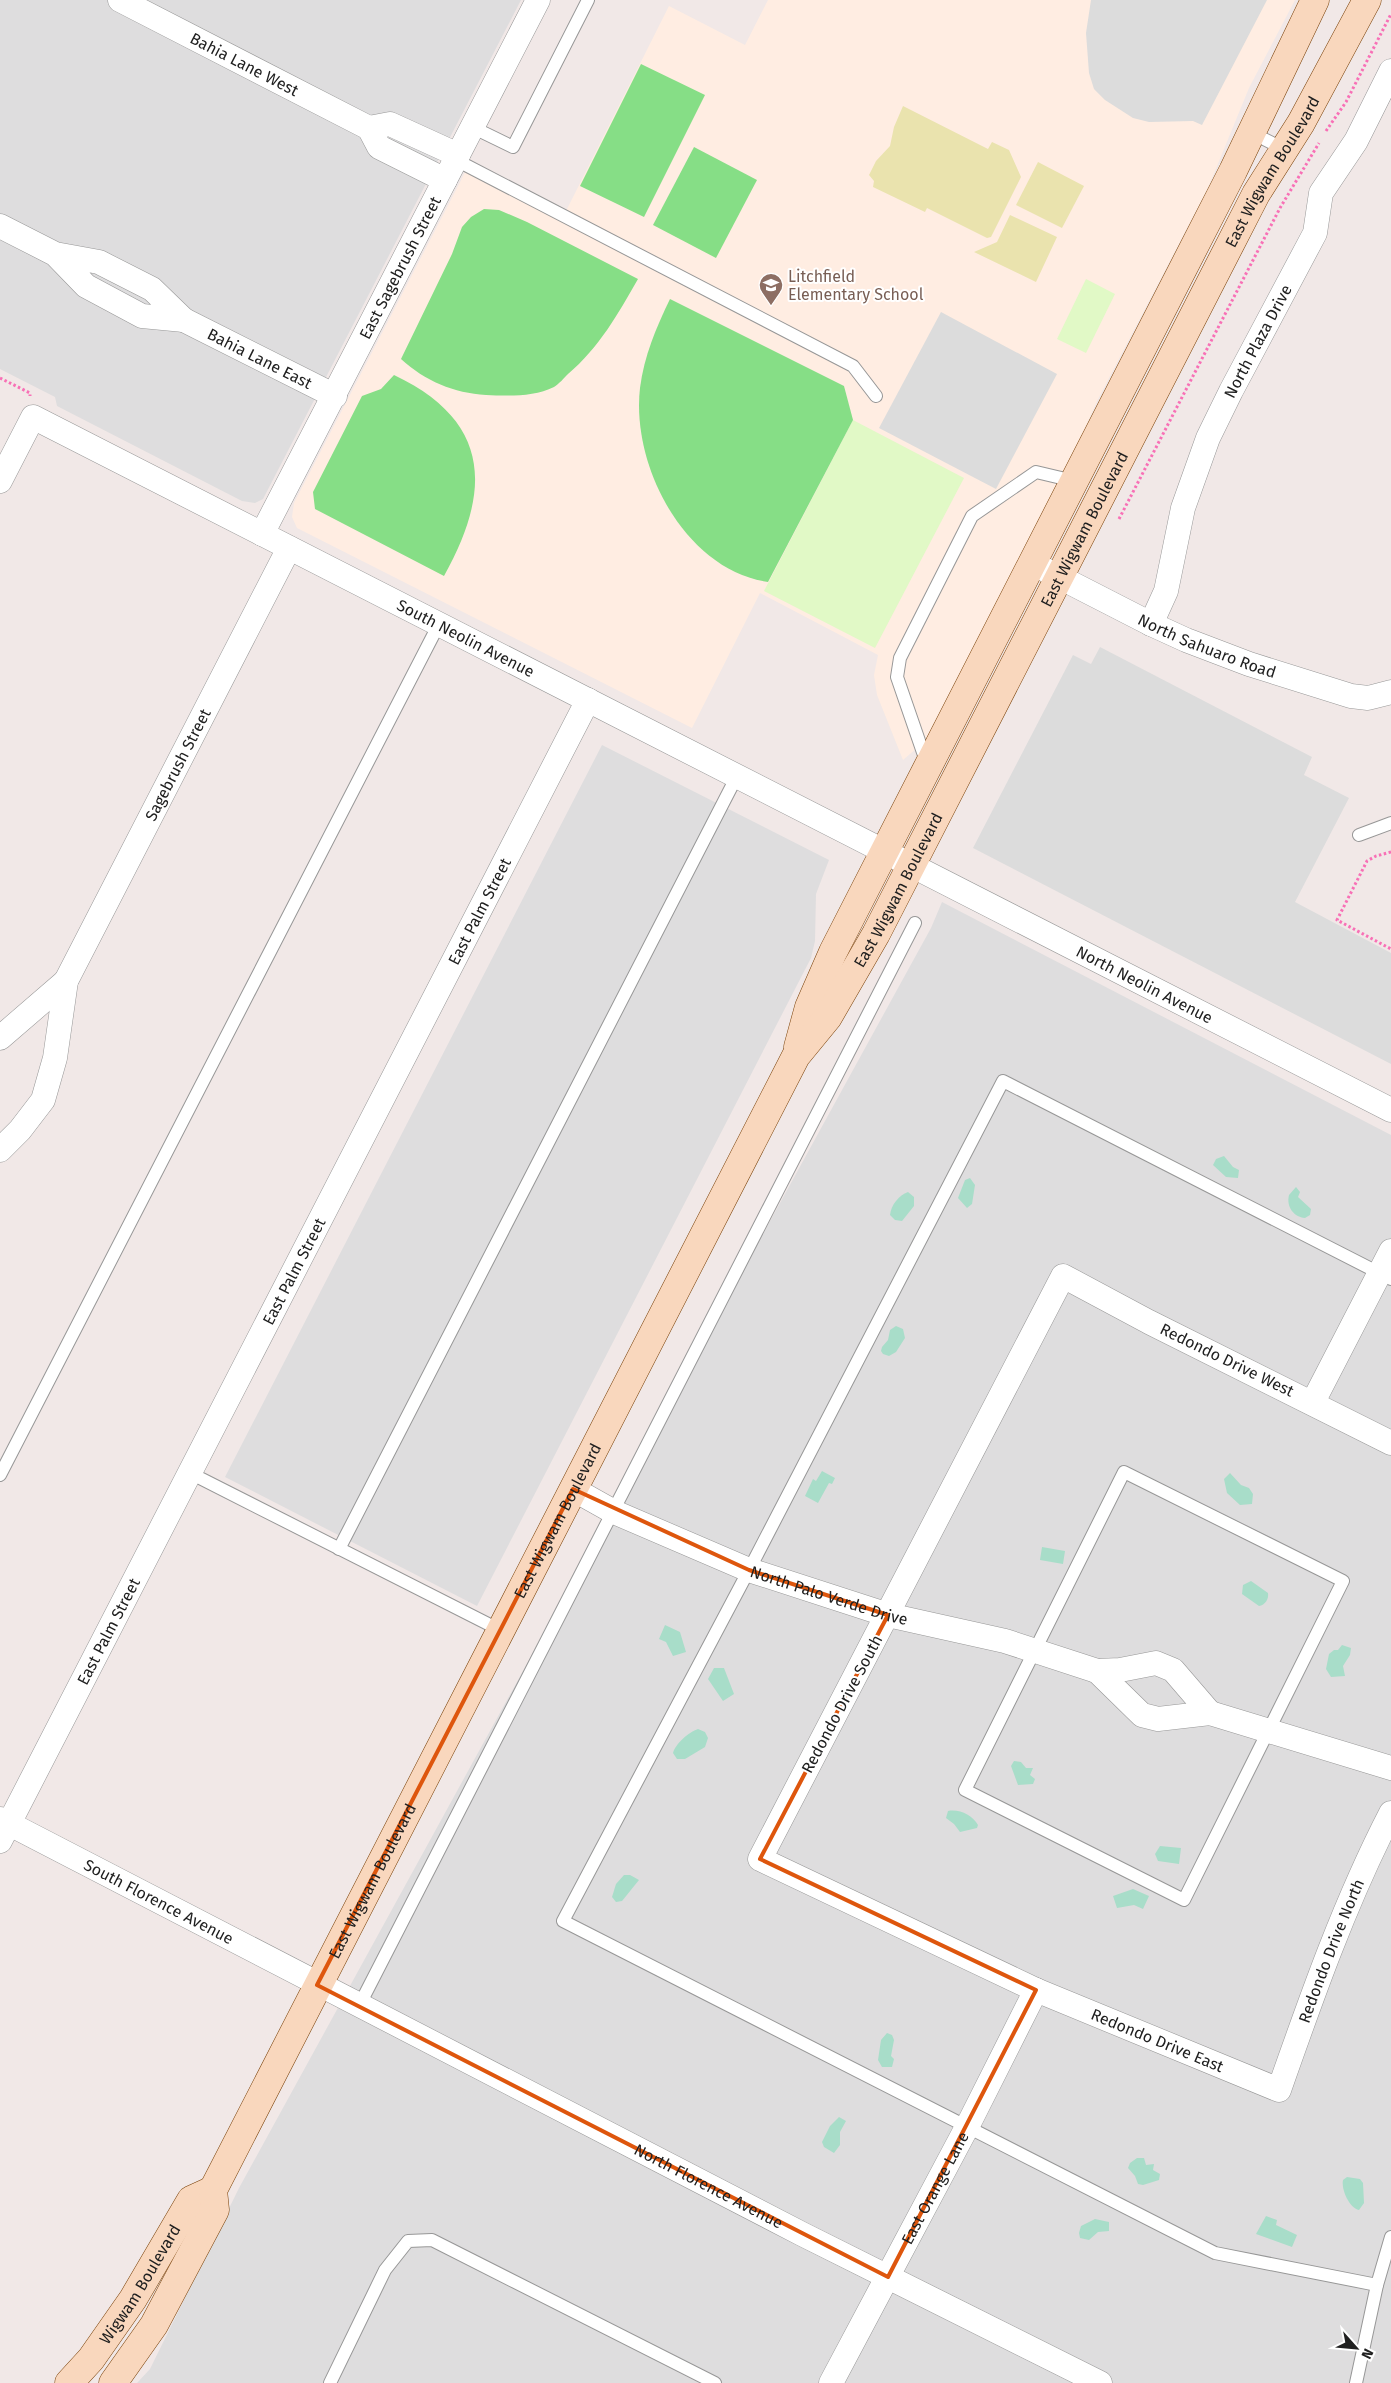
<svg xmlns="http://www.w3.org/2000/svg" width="1391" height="2383" viewBox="0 0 1391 2383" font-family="'Fira Sans',sans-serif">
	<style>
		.residential { fill: #deddde }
		.education { fill: #ffede2 }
		.grass { fill: #eae3ae }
		.park { fill: #e1f9c6 }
		.pitch { fill: #86de86 }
		.parking { fill: #dcdcdc }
		.water { fill: #a8ddc9 }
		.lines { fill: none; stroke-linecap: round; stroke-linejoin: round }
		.lane-casing { stroke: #979797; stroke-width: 14 }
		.street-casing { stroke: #979797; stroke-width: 25 }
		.secondary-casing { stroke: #783f06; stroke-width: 29 }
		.path { stroke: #f870b6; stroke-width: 3; stroke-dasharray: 2.5 2.5; stroke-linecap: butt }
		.lane { stroke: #fff; stroke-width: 12 }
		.street { stroke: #fff; stroke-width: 24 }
		.secondary { stroke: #f9d7bd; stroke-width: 28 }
		.marked { fill: none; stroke: #de560d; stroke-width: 4; stroke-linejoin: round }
		.labels { text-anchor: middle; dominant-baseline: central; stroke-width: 4; stroke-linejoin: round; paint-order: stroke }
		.street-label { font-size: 16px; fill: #202020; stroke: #fff }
		.education-label { font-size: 16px; fill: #785e54; stroke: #fff; text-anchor: start }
	</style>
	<rect width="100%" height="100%" fill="#f1e8e7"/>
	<!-- residential -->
	<g class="residential">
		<path d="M 0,0 L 521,0 L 263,499 L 255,503 L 242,501 L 57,406 L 55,397 L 0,369 Z"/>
		<path d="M 602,745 L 829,860 L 816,894 L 815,941 L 811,958 L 477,1606 L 225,1477 Z"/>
		<path d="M 942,902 L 1391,1135 L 1391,2383 L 137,2383 L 150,2369 L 239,2188 L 931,928 Z"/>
	</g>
	<!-- education -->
	<path class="education" d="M 768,0 L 1295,0 L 1249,88 L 1208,188 L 1097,401 L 1040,532 L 940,728 L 903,760 L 877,695 L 874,675 L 878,655 L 760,593 L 692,728 L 297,528 L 292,517 L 294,503 L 471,161 L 566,211 L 669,6 L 745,45 Z"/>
	<!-- grass -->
	<g class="grass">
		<path d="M 903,106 L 988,149 L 992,142 L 1009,150 L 1021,177 L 991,237 L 987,238 L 927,208 L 925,212 L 873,187 L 874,181 L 869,175 L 876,161 L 890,146 L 894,127 Z"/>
		<path d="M 1038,162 L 1084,186 L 1062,228 L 1016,205 Z"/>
		<path d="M 1010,215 L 1057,237 L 1036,282 L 974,252 L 997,242 Z"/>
	</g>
	<!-- park -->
	<g class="park">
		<path d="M 1086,279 L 1115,294 L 1086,353 L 1057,339 Z"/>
		<path d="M 853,420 L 964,478 L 875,648 L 764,591 Z"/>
	</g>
	<!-- pitch -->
	<g class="pitch">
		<path d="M 641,64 L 705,95 L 644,217 L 580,186 Z"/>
		<path d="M 694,147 L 757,180 L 716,258 L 653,225 Z"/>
		<path d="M 484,209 L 499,210 L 527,222 L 638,279 C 618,314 599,348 568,374 C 564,378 559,384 554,387 C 534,397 508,396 486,395 C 454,393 425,381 401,359 L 452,254 L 462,227 L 471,217 Z"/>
		<path d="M 670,299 L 844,386 L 853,420 L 768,582 C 685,570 631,466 640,388 C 644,356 656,328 670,299 Z"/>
		<path d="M 394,375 C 491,421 492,490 444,576 L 315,509 L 313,492 L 362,396 L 381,389 Z"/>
	</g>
	<!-- parking -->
	<g class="parking">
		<path d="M 1091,0 L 1267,0 L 1202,125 L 1193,121 L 1149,122 L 1133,118 L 1105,100 L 1094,89 L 1089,73 L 1086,33 Z"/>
		<path d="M 941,312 L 1057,374 L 996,489 L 879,428 Z"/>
		<path d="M 1100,647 L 1312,757 L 1304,775 L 1349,798 L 1295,902 L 1391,953 L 1391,1064 L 973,848 L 1073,655 L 1091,664 Z"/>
	</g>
	<!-- water -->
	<g class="water">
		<path d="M 1224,1156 L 1233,1167 L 1239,1170 L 1238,1178 L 1226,1177 L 1213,1165 L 1216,1159 Z"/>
		<path d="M 970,1178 L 975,1185 L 972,1204 L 967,1208 L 958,1198 L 965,1180 Z"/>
		<path d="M 1296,1187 L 1300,1192 L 1298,1197 L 1311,1209 L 1310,1215 L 1305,1218 C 1294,1217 1286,1207 1289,1195 Z"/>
		<path d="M 908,1192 L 914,1197 L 914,1206 L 902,1221 L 895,1220 L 890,1215 C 891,1205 899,1195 908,1192 Z"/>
		<path d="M 896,1326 L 903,1329 L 905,1338 L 896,1352 L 889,1356 L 883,1354 L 881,1351 L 882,1347 L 888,1340 L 890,1330 Z"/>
		<path d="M 822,1471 L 835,1478 L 832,1484 L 829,1483 L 818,1503 L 805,1496 L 813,1479 L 816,1481 Z"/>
		<path d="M 1230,1473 L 1241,1485 L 1249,1488 L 1253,1494 L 1252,1504 L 1240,1505 L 1227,1493 L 1224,1479 Z"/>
		<path d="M 1042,1547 L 1065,1551 L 1063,1564 L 1040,1560 Z"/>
		<path d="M 1251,1581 L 1268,1593 C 1269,1599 1265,1605 1259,1606 L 1242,1594 L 1243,1585 Z"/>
		<path d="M 665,1625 L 680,1632 L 686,1652 L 673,1656 L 666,1642 L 659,1639 Z"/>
		<path d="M 1342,1645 L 1351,1648 L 1350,1655 L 1343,1666 L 1345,1676 L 1331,1677 L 1326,1669 L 1329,1654 L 1334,1650 L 1338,1650 Z"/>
		<path d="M 714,1668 L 724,1668 L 734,1694 L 723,1701 L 708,1679 Z"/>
		<path d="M 698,1729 L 705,1732 L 708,1738 L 705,1747 L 685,1759 L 677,1759 L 673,1753 C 675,1744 689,1732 698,1729 Z"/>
		<path d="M 1014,1761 L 1021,1762 L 1026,1768 L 1033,1768 L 1030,1775 L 1035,1779 L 1033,1784 L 1018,1785 L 1011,1766 Z"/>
		<path d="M 948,1811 C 960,1809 972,1815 978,1825 L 977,1828 L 960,1832 L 954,1824 L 946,1818 Z"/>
		<path d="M 1160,1846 L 1181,1848 L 1179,1864 L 1158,1861 L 1155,1854 Z"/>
		<path d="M 624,1875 L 630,1875 L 639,1880 L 622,1901 L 616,1902 L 612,1897 L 616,1884 Z"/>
		<path d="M 1133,1889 L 1149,1896 L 1143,1909 L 1134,1905 L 1117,1908 L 1113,1896 Z"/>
		<path d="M 887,2033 L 892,2035 L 894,2040 L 891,2056 L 894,2059 L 892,2067 L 882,2067 L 878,2060 L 881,2040 Z"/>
		<path d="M 839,2117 L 846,2121 L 840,2132 L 840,2145 L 834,2153 L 824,2147 L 822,2142 L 830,2126 Z"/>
		<path d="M 1137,2158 L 1144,2158 L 1146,2165 L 1154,2164 L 1153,2170 L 1160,2174 L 1159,2180 L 1143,2185 L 1138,2184 L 1135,2176 L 1128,2168 L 1130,2163 Z"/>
		<path d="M 1347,2177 L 1360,2179 L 1363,2183 L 1364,2203 L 1359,2210 C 1349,2208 1341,2189 1343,2180 Z"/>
		<path d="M 1266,2216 L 1277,2220 L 1276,2225 L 1297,2235 L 1292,2247 L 1256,2234 Z"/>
		<path d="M 1095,2219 L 1109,2222 L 1109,2231 L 1098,2232 L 1089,2240 L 1080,2238 L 1079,2233 L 1081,2226 Z"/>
	</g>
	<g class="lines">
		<!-- lane casing -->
		<g class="lane-casing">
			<g id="lane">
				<path d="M 472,127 L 513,147 L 588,0"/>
				<path d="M 1252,133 L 1284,149"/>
				<path d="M 456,160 L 853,366 L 876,396"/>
				<path d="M 927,764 L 897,677 L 900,658 L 972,516 L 1036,472 L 1074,481"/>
				<path d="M 1359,835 L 1391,823"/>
				<path d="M 1124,1472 L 1343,1581 L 1184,1900 L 965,1790 Z"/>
				<path d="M 190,1473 L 500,1630"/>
				<path d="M 0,1475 L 439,624"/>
				<path d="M 339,1549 L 737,776"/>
				<path d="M 359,2006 L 915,923"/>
				<path d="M 1377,2285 L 1215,2253 L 563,1921 L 749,1570 L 1003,1081 L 1391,1279"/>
				<path d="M 330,2383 L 385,2270 L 408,2241 L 432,2240 L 715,2383"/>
				<path d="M 1356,2383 L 1377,2285 L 1391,2237"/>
			</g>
		</g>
		<!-- street casing -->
		<g class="street-casing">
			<g id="street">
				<path id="s1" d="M 120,0 L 369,128"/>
				<path d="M 369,128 L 390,124 L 458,155"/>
				<path d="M 369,128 L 379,147 L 445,180"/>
				<path d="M 0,226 L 55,254 L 99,262 L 152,289 L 184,320 L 142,316 L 86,286 L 55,254"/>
				<path id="s2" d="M 184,320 L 335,396"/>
				<path id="s3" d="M 0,481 L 33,417 L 1391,1110"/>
				<path id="s4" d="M 262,534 L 538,0"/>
				<path id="s5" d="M 1032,563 L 1151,624 L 1186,640 L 1249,664 L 1351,696 L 1368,698 L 1391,692"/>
				<path id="s6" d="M 1151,624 L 1166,591 L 1183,508 L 1208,438 L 1231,391 L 1315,233 L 1321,193 L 1356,141 L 1391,71"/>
				<path d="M 0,1038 L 66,981"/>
				<path id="s7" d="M 0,1150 L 20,1130 L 43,1100 L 55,1058 L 66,981 L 289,548"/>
				<path d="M 1313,1402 L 1391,1251"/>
				<path id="s8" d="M 1391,1443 L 1149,1322 L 1063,1276 L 760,1859 L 1036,1990 L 1279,2090 C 1312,1996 1345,1902 1391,1813"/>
				<path id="s9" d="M 573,1489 L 614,1512 L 749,1570 L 888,1615 L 1005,1641 L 1097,1671"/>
				<path d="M 1156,1663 L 1173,1670 L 1210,1713 L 1158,1719 L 1142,1715 L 1097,1671 L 1120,1670 Z"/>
				<path d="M 1210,1713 L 1391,1768"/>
				<path id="s10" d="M 0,1819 L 802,2234 L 1100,2383"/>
				<path id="s11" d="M 0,1841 L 588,700"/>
				<path id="s12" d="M 831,2383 L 967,2127 L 1036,1990"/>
			</g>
		</g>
		<!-- secondary casing -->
		<g class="secondary-casing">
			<g id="secondary">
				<path d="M 798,1047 L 809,1007 L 833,952 L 1233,171 L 1315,0"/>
				<path id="s13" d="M 69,2383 L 91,2359 L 133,2299 L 191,2200 L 213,2190"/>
				<path id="s14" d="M 113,2383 L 154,2325 L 215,2210 L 213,2190 L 796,1056 L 828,1017 L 876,934 L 1256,194 L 1301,123 L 1367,0"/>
			</g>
		</g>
		<!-- path -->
		<g class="path">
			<path d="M 1326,131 L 1346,102 L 1391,14"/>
			<path d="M 0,378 L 30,393 L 30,396"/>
			<path d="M 1119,519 L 1280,208 L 1319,143"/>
			<path d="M 1391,852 L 1376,856 L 1367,861 L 1337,920 L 1391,949"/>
		</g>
		<!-- lane -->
		<use href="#lane" class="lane"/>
		<!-- street -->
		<use href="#street" class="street"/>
		<!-- secondary -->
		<use href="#secondary" class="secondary"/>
	</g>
	<!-- marked area -->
	<path class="marked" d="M 573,1489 L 749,1570 L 888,1615 L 760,1859 L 1036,1990 L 888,2277 L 317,1985 Z"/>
	<!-- icons -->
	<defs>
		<g id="school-pin" transform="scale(1.25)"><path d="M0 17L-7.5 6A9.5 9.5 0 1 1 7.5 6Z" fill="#8d6e63" stroke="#fff"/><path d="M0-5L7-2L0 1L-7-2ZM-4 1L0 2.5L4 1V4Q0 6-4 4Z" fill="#fff"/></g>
	</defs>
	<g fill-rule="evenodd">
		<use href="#school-pin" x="771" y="285"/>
	</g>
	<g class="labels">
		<!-- street labels -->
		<g class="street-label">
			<text stroke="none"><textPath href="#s1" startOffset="140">Bahia Lane West</textPath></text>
			<text stroke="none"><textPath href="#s14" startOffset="2502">East Wigwam Boulevard</textPath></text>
			<text stroke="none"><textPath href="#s4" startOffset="300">East Sagebrush Street</textPath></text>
			<text stroke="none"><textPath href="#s6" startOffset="304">North Plaza Drive</textPath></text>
			<text stroke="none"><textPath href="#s2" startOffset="85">Bahia Lane East</textPath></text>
			<text stroke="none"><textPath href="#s14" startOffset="2098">East Wigwam Boulevard</textPath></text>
			<text stroke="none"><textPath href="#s3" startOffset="558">South Neolin Avenue</textPath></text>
			<text stroke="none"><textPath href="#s5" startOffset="194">North Sahuaro Road</textPath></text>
			<text stroke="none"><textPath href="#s7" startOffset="431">Sagebrush Street</textPath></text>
			<text stroke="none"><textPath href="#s14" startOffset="1692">East Wigwam Boulevard</textPath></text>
			<text stroke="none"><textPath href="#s11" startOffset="1046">East Palm Street</textPath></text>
			<text stroke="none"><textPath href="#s3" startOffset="1320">North Neolin Avenue</textPath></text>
			<text stroke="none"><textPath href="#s11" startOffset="641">East Palm Street</textPath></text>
			<text transform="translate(1227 1360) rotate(26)">Redondo Drive West</text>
			<text stroke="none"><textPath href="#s14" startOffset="974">East Wigwam Boulevard</textPath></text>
			<text stroke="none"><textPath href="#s9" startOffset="278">North Palo Verde Drive</textPath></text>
			<text stroke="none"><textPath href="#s11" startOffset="236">East Palm Street</textPath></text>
			<text transform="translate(842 1704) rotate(-62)">Redondo Drive South</text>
			<text stroke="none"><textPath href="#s14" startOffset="569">East Wigwam Boulevard</textPath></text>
			<text stroke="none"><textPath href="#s10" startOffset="179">South Florence Avenue</textPath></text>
			<text stroke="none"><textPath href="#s8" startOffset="1742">Redondo Drive North</textPath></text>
			<text stroke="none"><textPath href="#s8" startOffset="1462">Redondo Drive East</textPath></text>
			<text stroke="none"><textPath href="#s10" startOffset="798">North Florence Avenue</textPath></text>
			<text stroke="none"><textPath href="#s12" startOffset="221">East Orange Lane</textPath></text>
			<text stroke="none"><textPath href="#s13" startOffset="122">Wigwam Boulevard</textPath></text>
		</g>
		<!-- education labels -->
		<g class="education-label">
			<text x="788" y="276">Litchfield<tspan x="788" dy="18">Elementary School</tspan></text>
		</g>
	</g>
	<!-- north arrow -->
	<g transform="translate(1356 2348) rotate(117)" stroke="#ffffff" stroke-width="4" paint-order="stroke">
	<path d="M0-4L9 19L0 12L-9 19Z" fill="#202020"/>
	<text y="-8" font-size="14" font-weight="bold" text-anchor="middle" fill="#202020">N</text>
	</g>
</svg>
